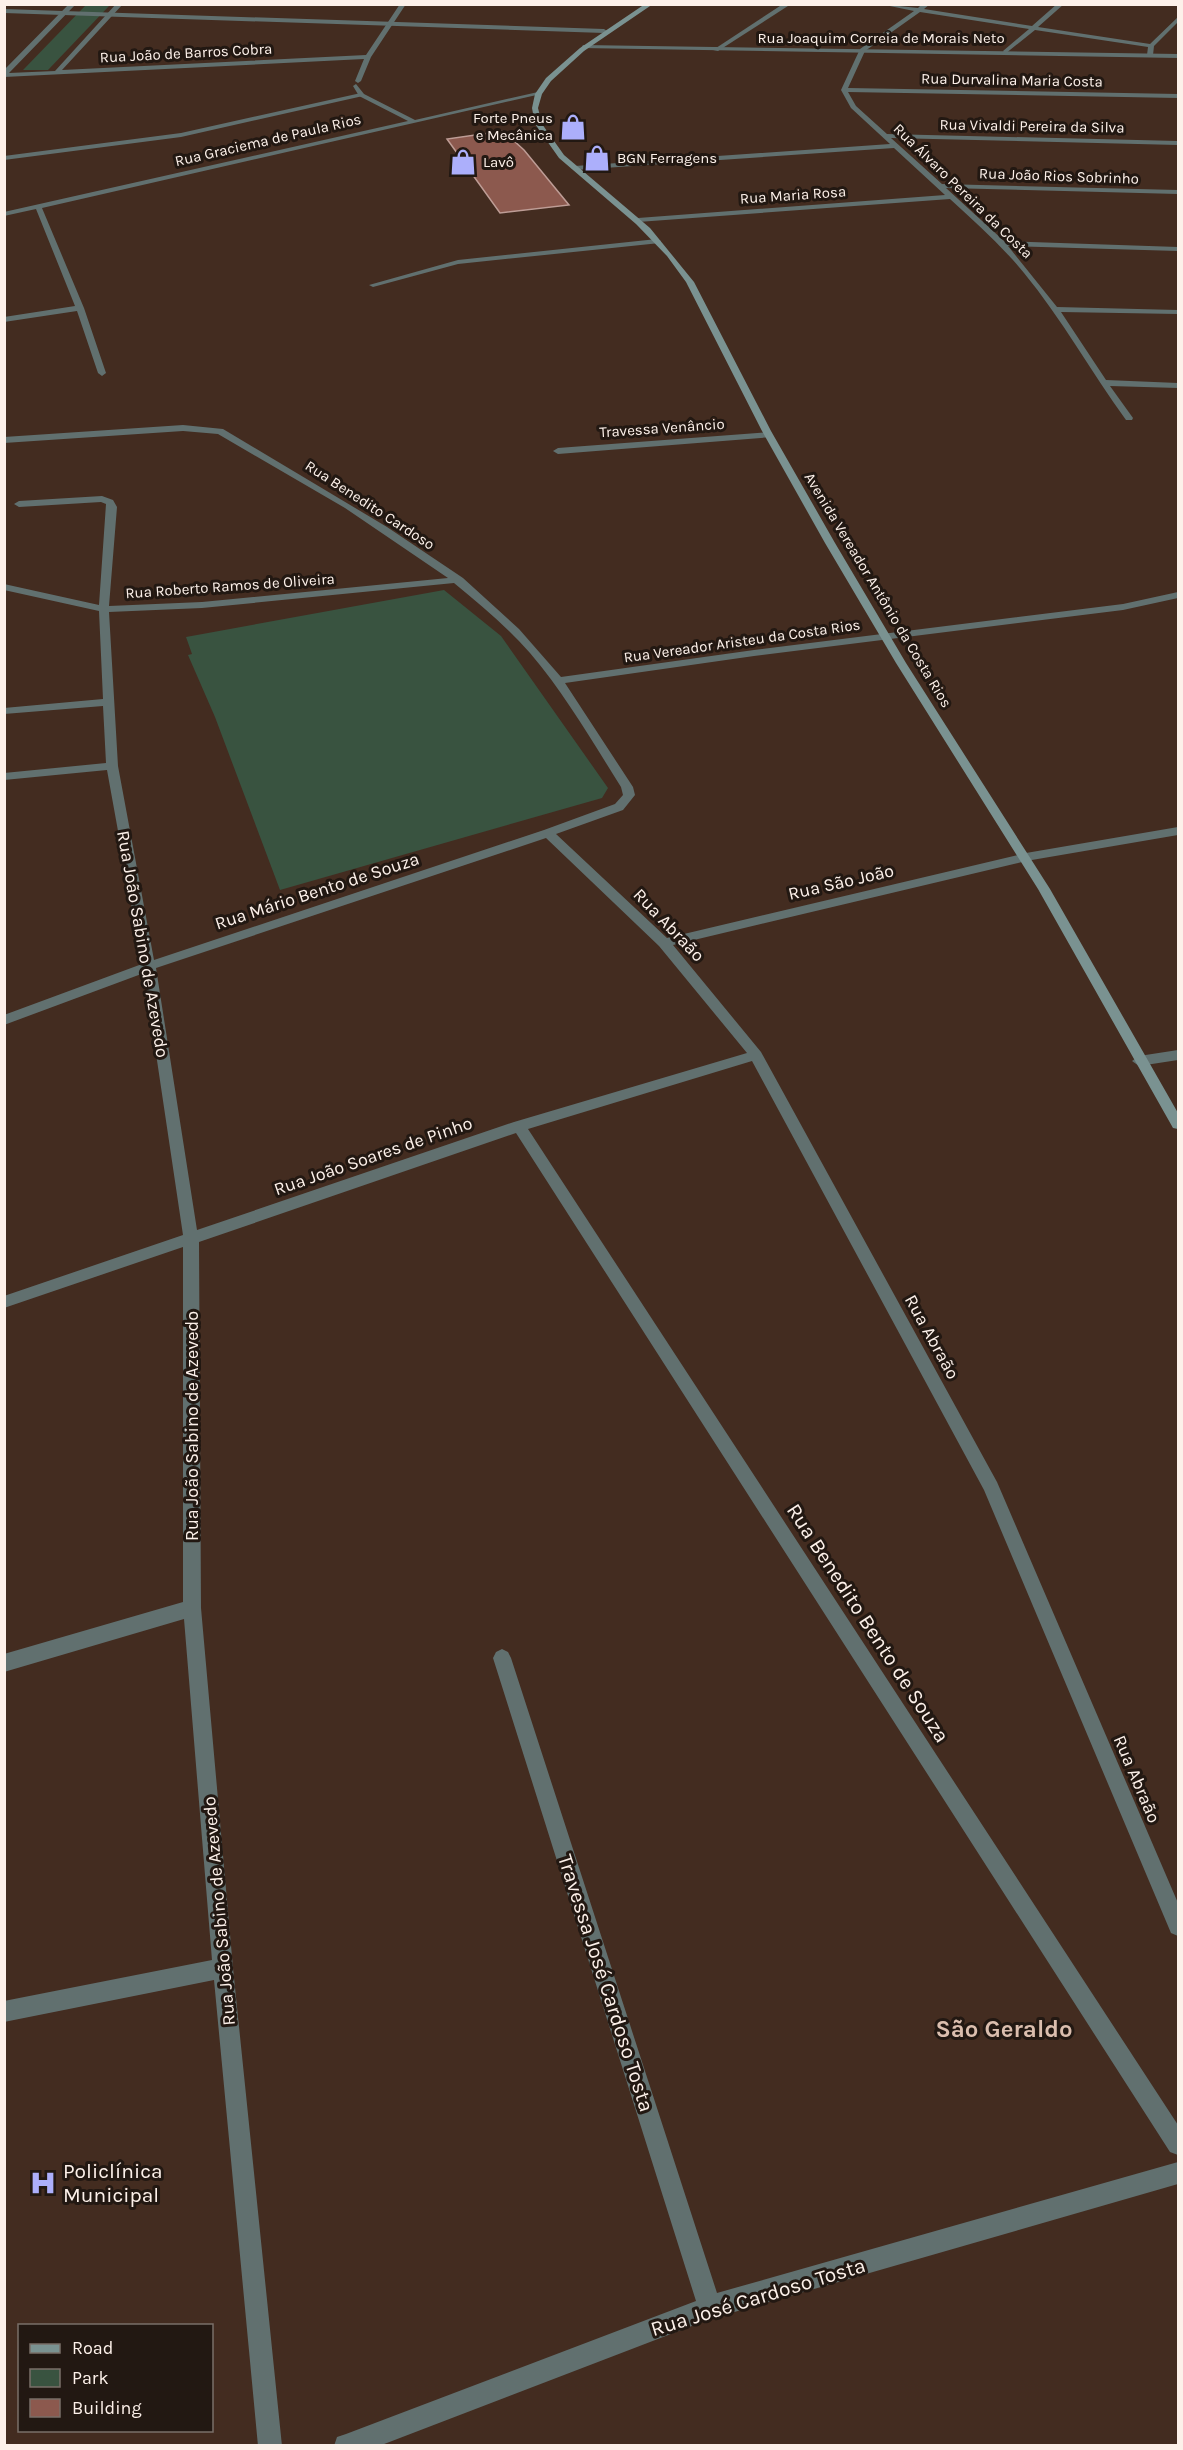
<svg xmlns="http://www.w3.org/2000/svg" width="1183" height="2450" viewBox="0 0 1183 2450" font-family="Karla,sans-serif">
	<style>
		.green { fill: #395340 }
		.building { fill: #8c594e; stroke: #be9d96; stroke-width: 1.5 }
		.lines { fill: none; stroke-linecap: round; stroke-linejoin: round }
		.service { fill: #61706f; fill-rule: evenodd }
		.minor { fill: #61706f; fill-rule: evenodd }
		.tertiary { fill: #61706f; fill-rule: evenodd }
		.secondary { fill: #7a9291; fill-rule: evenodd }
		.labels { text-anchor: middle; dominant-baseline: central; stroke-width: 6; stroke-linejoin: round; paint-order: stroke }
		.far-street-label { font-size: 15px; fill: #fdf1ea; stroke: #221812 }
		.far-poi-label { font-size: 15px; fill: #fdf1ea; stroke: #221812; text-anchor: start }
		.street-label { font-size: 18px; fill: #fdf1ea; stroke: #221812 }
		.near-street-label { font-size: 21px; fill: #fdf1ea; stroke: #221812 }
		.near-poi-label { font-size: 21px; fill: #fdf1ea; stroke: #221812; text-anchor: start }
		.near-neighbourhood-label { font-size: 24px; font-weight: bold; fill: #dbbeae; stroke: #221812 }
	</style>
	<rect width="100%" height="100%" fill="#432c20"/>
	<!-- green -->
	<g class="green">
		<path d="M 86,5 L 110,5 L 48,70 L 23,70 Z"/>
		<path d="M 444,590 L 501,636 L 608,788 L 602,798 L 280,890 L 215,717 L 188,655 L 192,654 L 186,637 Z"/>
	</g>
	<!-- building -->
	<path class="building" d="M 503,131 L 524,150 L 569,205 L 500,213 L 447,139 Z"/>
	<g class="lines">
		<!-- service -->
		<g class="service">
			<path d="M 361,93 L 363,96 L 181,137 L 4,160 L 4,156 L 181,133 Z"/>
			<path d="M 657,239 L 661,241 L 660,243 L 458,264 L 373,287 L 369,285 L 458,260 Z"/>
		</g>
		<!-- minor -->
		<g class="minor">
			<path d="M 69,4 L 76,4 L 9,73 L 55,71 L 116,4 L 123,4 L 62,70 L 366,55 L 400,4 L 406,4 L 371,57 L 361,81 L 358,83 L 355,81 L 364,59 L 4,77 L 4,70 Z"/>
			<path d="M 783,4 L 791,4 L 718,51 L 713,50 Z"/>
			<path d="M 880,4 L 918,8 L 922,4 L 930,4 L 924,9 L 1032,26 L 1057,4 L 1064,4 L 1038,27 L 1150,44 L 1178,17 L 1178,22 L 1154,46 L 1153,55 L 1150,57 L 1147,55 L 1148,47 L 1035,30 L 1005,54 L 1003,51 L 1029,29 L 920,12 L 865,51 L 848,88 L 1178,94 L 1178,98 L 848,92 L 856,106 L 887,134 L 1178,141 L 1178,145 L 891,138 L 942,184 L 1178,190 L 1178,194 L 946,188 L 1004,241 L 1178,247 L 1178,251 L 1008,246 L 1057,307 L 1178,310 L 1178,314 L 1061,312 L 1106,380 L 1178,383 L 1178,388 L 1110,386 L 1133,418 L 1132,420 L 1126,420 C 1091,372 1062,319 1024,273 C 1002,246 976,223 950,199 L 638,222 L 634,220 L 638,218 L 945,195 L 894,148 L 575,170 L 571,168 L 575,166 L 890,144 L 851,108 L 841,90 L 860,49 L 914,11 Z"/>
			<path d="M 356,84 L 364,94 L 415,120 L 538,92 L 541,94 L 42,208 L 84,308 L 106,373 L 102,376 L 98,373 L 77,311 L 4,322 L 4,317 L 75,306 L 36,209 L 4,216 L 4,212 L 408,121 L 359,96 L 353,86 Z"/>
			<path d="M 183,425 L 223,429 L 387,527 L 463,578 L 519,629 L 561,677 L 754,650 L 1123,604 L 1178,592 L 1178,598 L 1123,610 L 754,656 L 565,683 L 633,787 L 635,795 L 623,810 L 556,834 L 667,938 L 1026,853 L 1178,827 L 1178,835 L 1026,861 L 673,945 L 761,1052 L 997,1482 L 1178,1903 L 1178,1936 L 1171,1933 L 984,1490 L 752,1061 L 528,1129 L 1178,2125 L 1178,2155 L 1170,2152 L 516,1133 L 199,1242 L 201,1608 L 233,1968 L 282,2446 L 258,2446 L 214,1980 L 4,2022 L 4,2001 L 212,1960 L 184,1619 L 4,1672 L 4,1654 L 183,1602 L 183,1247 L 4,1308 L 4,1296 L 183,1235 L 144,973 L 4,1025 L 4,1015 L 142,964 L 107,770 L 4,780 L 4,773 L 106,763 L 103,706 L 4,714 L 4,708 L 103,699 L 99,611 L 4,590 L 4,584 L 99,605 L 106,504 L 101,502 L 19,507 L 14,504 L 19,501 L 102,496 L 113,500 L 117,507 L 109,606 L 202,602 L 448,578 L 345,508 L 218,434 L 183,431 L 4,443 L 4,437 ZM 454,583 C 481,605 507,627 530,653 C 565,694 592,741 621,787 L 623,795 L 615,804 L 544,830 L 154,960 L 118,766 L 109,612 L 202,608 ZM 546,838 L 659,946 L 747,1053 L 514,1122 L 197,1230 L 156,968 Z"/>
			<path d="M 769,432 L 772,433 L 772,437 L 558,454 L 553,451 L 558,448 Z"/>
			<path d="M 1178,1050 L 1178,1060 L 1139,1066 L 1132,1061 L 1139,1056 Z"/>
			<path d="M 502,1649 L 508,1652 L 511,1658 L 717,2293 L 1178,2162 L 1178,2184 L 710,2319 L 379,2446 L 334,2446 L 337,2437 L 346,2434 L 696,2301 L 493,1658 L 496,1652 Z"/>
		</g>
		<!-- tertiary -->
		<g class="tertiary">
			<path d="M 4,9 L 604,29 L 607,31 L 604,33 L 4,13 Z"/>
			<path d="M 583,45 L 1178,54 L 1178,58 L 581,48 Z"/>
		</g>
		<!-- secondary -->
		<path class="secondary" d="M 645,4 L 653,4 L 584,51 L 551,81 L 542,94 L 538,108 L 542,124 L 564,155 L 650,228 L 694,282 L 771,431 L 835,543 L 906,663 L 1050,889 L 1178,1113 L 1178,1129 L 1173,1128 L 1038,889 L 896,663 L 825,543 L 762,431 L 686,282 L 667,256 L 636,224 L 559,158 L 535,124 L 532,108 L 535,94 L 546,78 L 580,48 Z"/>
	</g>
	<!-- icons -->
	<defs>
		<g id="shop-bare" transform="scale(2.07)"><path d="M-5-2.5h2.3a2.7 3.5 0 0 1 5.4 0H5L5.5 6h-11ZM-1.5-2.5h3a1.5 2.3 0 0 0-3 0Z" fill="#acaffb" stroke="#221812" stroke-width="2.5" paint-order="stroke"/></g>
		<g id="hospital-bare" transform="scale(2.07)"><path d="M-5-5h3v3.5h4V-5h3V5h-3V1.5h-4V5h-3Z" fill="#acaffb" stroke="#221812" stroke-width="2.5" paint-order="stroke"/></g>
	</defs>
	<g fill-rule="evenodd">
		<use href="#shop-bare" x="573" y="127"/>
		<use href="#shop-bare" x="597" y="158"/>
		<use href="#shop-bare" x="463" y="162"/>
		<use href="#hospital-bare" x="43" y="2183"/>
	</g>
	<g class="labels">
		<!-- far-street labels -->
		<g class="far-street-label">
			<text x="881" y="38">Rua Joaquim Correia de Morais Neto</text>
			<text transform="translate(186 53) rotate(-3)">Rua João de Barros Cobra</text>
			<text transform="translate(1012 80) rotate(1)">Rua Durvalina Maria Costa</text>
			<text transform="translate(1032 126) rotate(1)">Rua Vivaldi Pereira da Silva</text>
			<text transform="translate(268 140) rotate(-13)">Rua Graciema de Paula Rios</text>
			<text transform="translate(1059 176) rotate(2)">Rua João Rios Sobrinho</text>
			<text transform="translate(963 191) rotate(44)">Rua Álvaro Pereira da Costa</text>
			<text transform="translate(793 195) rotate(-4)">Rua Maria Rosa</text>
			<text transform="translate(662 428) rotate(-4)">Travessa Venâncio</text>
			<text transform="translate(370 505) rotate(33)">Rua Benedito Cardoso</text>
			<text transform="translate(230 586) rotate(-4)">Rua Roberto Ramos de Oliveira</text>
			<text transform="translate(878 590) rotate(59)">Avenida Vereador Antônio da Costa Rios</text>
			<text transform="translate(742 641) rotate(-8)">Rua Vereador Aristeu da Costa Rios</text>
		</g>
		<!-- far-poi labels -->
		<g class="far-poi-label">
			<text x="553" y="118" text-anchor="end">Forte Pneus<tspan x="553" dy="17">e Mecânica</tspan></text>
			<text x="617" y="158">BGN Ferragens</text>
			<text x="483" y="162">Lavô</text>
		</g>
		<!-- street labels -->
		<g class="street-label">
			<text transform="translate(841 882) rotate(-13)">Rua São João</text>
			<text transform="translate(317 891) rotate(-18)">Rua Mário Bento de Souza</text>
			<text transform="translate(669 925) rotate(46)">Rua Abraão</text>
			<text transform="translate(143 944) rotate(80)">Rua João Sabino de Azevedo</text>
			<text transform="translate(373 1156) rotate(-19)">Rua João Soares de Pinho</text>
			<text transform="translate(932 1337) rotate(61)">Rua Abraão</text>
			<text transform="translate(192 1426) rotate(-90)">Rua João Sabino de Azevedo</text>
			<text transform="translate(1137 1779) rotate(67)">Rua Abraão</text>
			<text transform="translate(219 1911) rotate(-95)">Rua João Sabino de Azevedo</text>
		</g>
		<!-- near-street labels -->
		<g class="near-street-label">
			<text transform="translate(868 1623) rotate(57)">Rua Benedito Bento de Souza</text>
			<text transform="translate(606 1983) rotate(72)">Travessa José Cardoso Tosta</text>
			<text transform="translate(758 2297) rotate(-17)">Rua José Cardoso Tosta</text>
		</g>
		<!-- near-poi labels -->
		<g class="near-poi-label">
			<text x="63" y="2171">Policlínica<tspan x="63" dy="24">Municipal</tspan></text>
		</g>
		<!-- near-neighbourhood labels -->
		<g class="near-neighbourhood-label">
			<text x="1004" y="2029">São Geraldo</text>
		</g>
	</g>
	<!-- border -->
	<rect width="1183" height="2450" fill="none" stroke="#fdf1ea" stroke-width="12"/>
	<!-- legend -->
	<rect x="18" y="2324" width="195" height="108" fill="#221812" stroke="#7a6f68" stroke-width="1.5"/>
	<rect x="30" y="2344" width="30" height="9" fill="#7a9291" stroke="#7a6f68" stroke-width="1.5"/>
	<text x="72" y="2354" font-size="18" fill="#fdf1ea">Road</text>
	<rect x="30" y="2369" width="30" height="18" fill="#395340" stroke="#7a6f68" stroke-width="1.5"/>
	<text x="72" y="2384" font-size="18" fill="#fdf1ea">Park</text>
	<rect x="30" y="2399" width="30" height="18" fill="#8c594e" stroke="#7a6f68" stroke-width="1.5"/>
	<text x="72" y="2414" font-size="18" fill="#fdf1ea">Building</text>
</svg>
